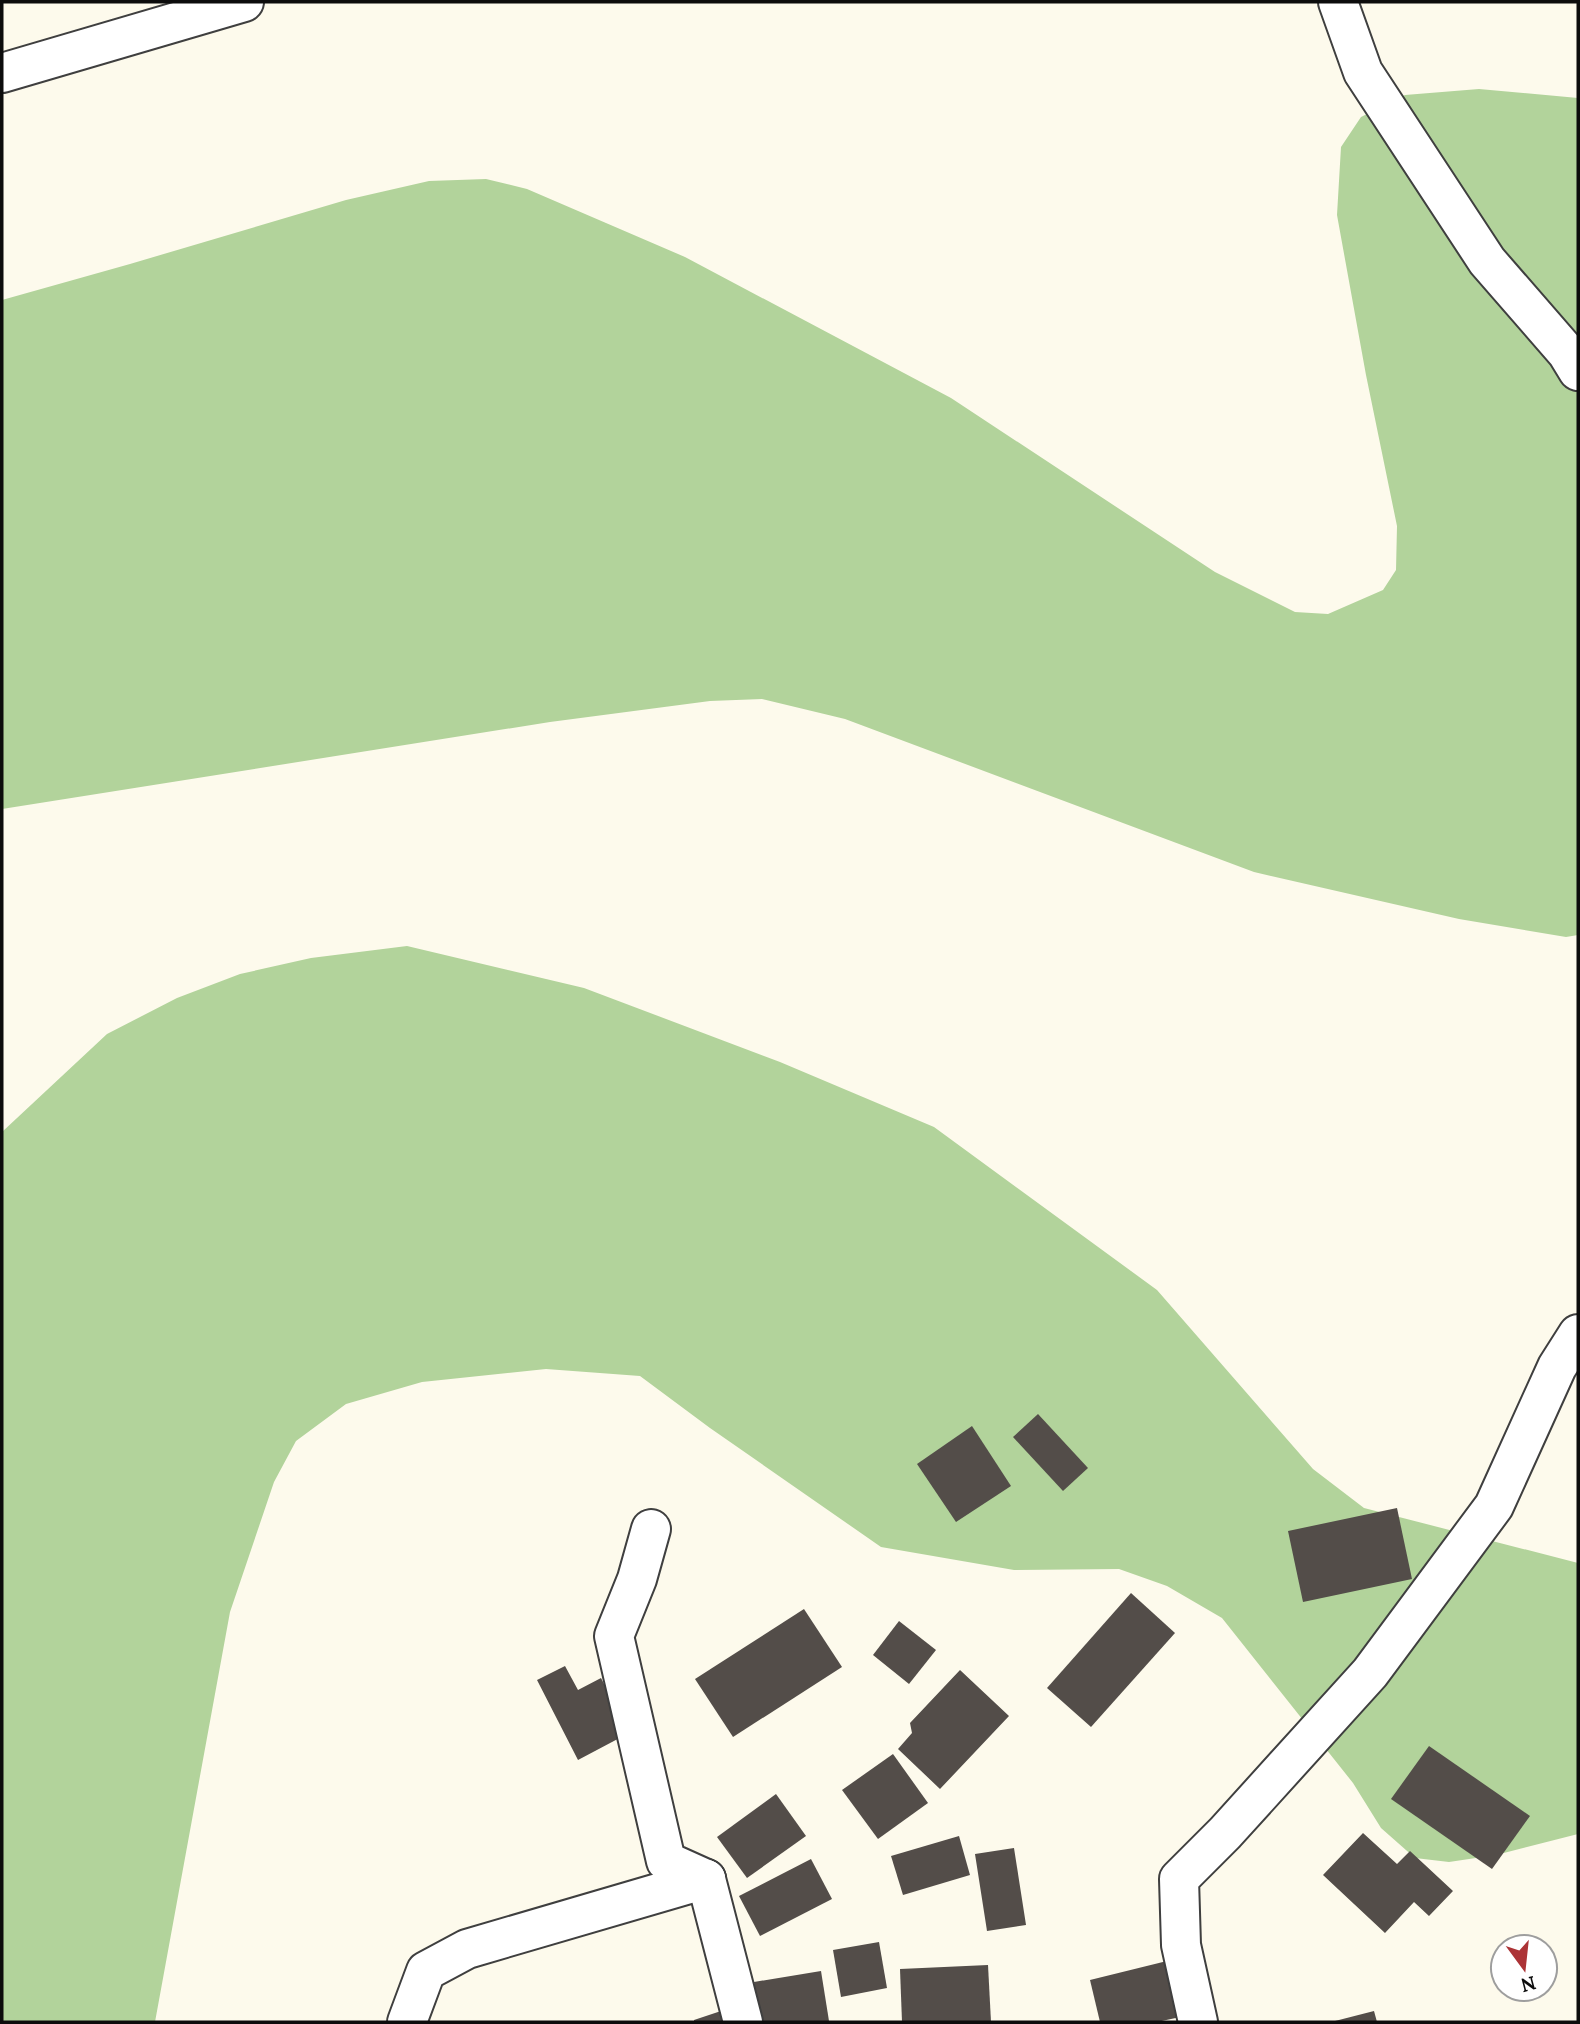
<svg xmlns="http://www.w3.org/2000/svg" width="1580" height="2024" viewBox="0 0 1580 2024" font-family="Lora,serif">
	<style>
		.forest { fill: #b2d39b }
		.building { fill: #534d49 }
		.lines { fill: none; stroke-linecap: round; stroke-linejoin: round }
		.minor-casing { stroke: #3f3f3f; stroke-width: 42 }
		.minor { stroke: #fff; stroke-width: 38 }
	</style>
	<rect width="100%" height="100%" fill="#fdfaec"/>
	<!-- forest -->
	<g class="forest">
		<path d="M 1479,89 L 1578,98 L 1578,935 L 1566,937 L 1459,919 L 1254,872 L 845,719 L 762,699 L 710,701 L 550,722 L 2,809 L 2,300 L 130,264 L 346,200 L 429,181 L 486,179 L 527,189 L 685,257 L 951,398 L 1215,572 L 1295,612 L 1328,614 L 1383,590 L 1396,570 L 1397,526 L 1366,375 L 1337,215 L 1341,147 L 1361,117 L 1405,95 Z"/>
		<path d="M 407,946 L 584,988 L 780,1062 L 934,1127 L 1157,1290 L 1313,1469 L 1364,1508 L 1578,1563 L 1578,1834 L 1496,1855 L 1449,1862 L 1415,1858 L 1381,1828 L 1353,1783 L 1222,1618 L 1167,1586 L 1119,1569 L 1014,1570 L 881,1547 L 710,1428 L 640,1376 L 546,1369 L 422,1382 L 346,1404 L 296,1441 L 274,1482 L 230,1612 L 155,2022 L 2,2022 L 2,1132 L 107,1034 L 177,998 L 240,974 L 311,958 Z"/>
	</g>
	<!-- building -->
	<g class="building">
		<path d="M 1038,1414 L 1088,1468 L 1063,1491 L 1013,1437 Z"/>
		<path d="M 972,1426 L 1011,1486 L 956,1522 L 917,1464 Z"/>
		<path d="M 1397,1508 L 1412,1579 L 1303,1602 L 1288,1531 Z"/>
		<path d="M 1131,1593 L 1175,1633 L 1091,1727 L 1047,1688 Z"/>
		<path d="M 804,1609 L 842,1667 L 733,1737 L 695,1679 Z"/>
		<path d="M 899,1621 L 936,1650 L 909,1684 L 873,1655 Z"/>
		<path d="M 565,1666 L 578,1690 L 601,1678 L 629,1733 L 578,1760 L 537,1680 Z"/>
		<path d="M 960,1670 L 1009,1716 L 940,1789 L 898,1749 L 912,1733 L 910,1723 Z"/>
		<path d="M 1429,1746 L 1530,1816 L 1492,1869 L 1391,1799 Z"/>
		<path d="M 893,1754 L 928,1803 L 878,1839 L 842,1790 Z"/>
		<path d="M 776,1794 L 806,1836 L 747,1878 L 717,1837 Z"/>
		<path d="M 1363,1833 L 1397,1864 L 1410,1851 L 1453,1891 L 1429,1916 L 1414,1902 L 1385,1933 L 1323,1875 Z"/>
		<path d="M 959,1836 L 970,1875 L 903,1895 L 891,1856 Z"/>
		<path d="M 1014,1848 L 1026,1925 L 987,1931 L 975,1854 Z"/>
		<path d="M 811,1859 L 832,1899 L 760,1936 L 739,1896 Z"/>
		<path d="M 879,1942 L 887,1988 L 841,1997 L 833,1950 Z"/>
		<path d="M 1171,1960 L 1185,2016 L 1157,2022 L 1100,2022 L 1090,1980 Z"/>
		<path d="M 988,1965 L 991,2022 L 902,2022 L 900,1969 Z"/>
		<path d="M 821,1971 L 829,2021 L 760,2022 L 754,1982 Z"/>
		<path d="M 724,2010 L 728,2022 L 694,2022 L 694,2020 Z"/>
		<path d="M 1374,2011 L 1377,2022 L 1335,2022 L 1335,2021 Z"/>
	</g>
	<g class="lines">
		<!-- minor casing -->
		<g class="minor-casing">
			<g id="minor">
				<path d="M 1338,2 L 1363,72 L 1487,261 L 1567,353 L 1578,371"/>
				<path d="M 2,73 L 244,2"/>
				<path d="M 651,1529 L 637,1579 L 614,1636 L 666,1861 L 706,1879"/>
				<path d="M 706,1879 L 743,2022"/>
				<path d="M 407,2022 L 426,1971 L 467,1949 L 706,1879"/>
				<path d="M 1198,2022 L 1181,1945 L 1179,1879 L 1225,1833 L 1370,1673 L 1494,1506 L 1557,1367 L 1578,1334"/>
			</g>
		</g>
		<!-- minor -->
		<use href="#minor" class="minor"/>
	</g>
	<!-- border -->
	<rect width="1580" height="2024" fill="none" stroke="#0c0c0c" stroke-width="7"/>
	<!-- north arrow -->
	<g transform="translate(1524 1968) rotate(165)"><circle r="33" fill="#ffffff" stroke="#9e9e9e" stroke-width="2"/>
	<path d="M0-5L12 26L0 18L-12 26Z" fill="#ac3336"/>
	<text y="-10" font-size="19" font-weight="bold" text-anchor="middle" fill="#0c0c0c">N</text>
	</g>
</svg>
